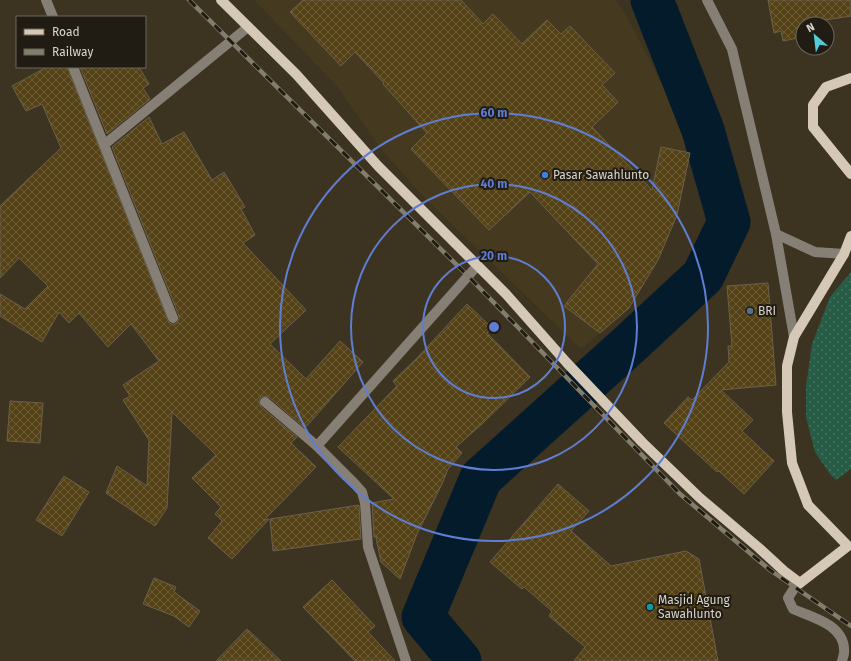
<svg xmlns="http://www.w3.org/2000/svg" width="851" height="661" viewBox="0 0 851 661" font-family="'Fira Sans',sans-serif">
	<style>
		.built { fill: #453a1f }
		.grass { fill: url(#grass-dots) }
		.lines { fill: none; stroke-linecap: round; stroke-linejoin: round }
		.river { stroke: #031b2b; stroke-width: 43 }
		.building { fill: url(#building-cross-hatch); stroke: #6a604c }
		.minor { stroke: #867f76; stroke-width: 10 }
		.major { stroke: #d6c8b7; stroke-width: 10 }
		.rail-casing { stroke: #837d6c; stroke-width: 4.5 }
		.rail { stroke: #201c13; stroke-width: 3; stroke-dasharray: 9; stroke-linecap: butt }
		.ring { fill: none; stroke: #5f7dd3; stroke-width: 2 }
		.shop-dot { fill: #3f7fe0; stroke: #201c13; stroke-width: 1.5 }
		.service-dot { fill: #5c6f8a; stroke: #201c13; stroke-width: 1.5 }
		.culture-dot { fill: #0f9aa8; stroke: #201c13; stroke-width: 1.5 }
		.labels { text-anchor: middle; dominant-baseline: central; stroke-width: 4; stroke-linejoin: round; paint-order: stroke }
		.poi-label { font-size: 12px; fill: #dad5c9; stroke: #201c13; text-anchor: start }
		.centre { fill: #5f7dd3; stroke: #201c13; stroke-width: 2 }
		.ring-label { font-size: 12px; text-anchor: middle; font-weight: bold; fill: #5f7dd3; stroke: #201c13; stroke-width: 4; stroke-linejoin: round; paint-order: stroke }
	</style>
	<defs>
		<pattern id="grass-dots" width="8" height="8" patternUnits="userSpaceOnUse"><rect width="8" height="8" fill="#275d47"/><path d="M2 2h.1M6 6h.1" fill="none" stroke="#467360" stroke-width="1.8" stroke-linecap="round"/></pattern>
		<pattern id="building-cross-hatch" width="8" height="8" patternUnits="userSpaceOnUse"><rect width="8" height="8" fill="#554317"/><path d="M0 0l8 8M0 8l8-8" fill="none" stroke="#6d5d37"/></pattern>
	</defs>
	<rect width="100%" height="100%" fill="#3c3420"/>
	<!-- built -->
	<path class="built" d="M 254,0 L 616,0 L 627,17 L 687,132 L 690,153 L 677,215 L 658,260 L 629,308 L 581,349 L 424,197 L 381,149 L 337,86 Z"/>
	<!-- grass -->
	<path class="grass" d="M 851,272 L 851,469 L 836,480 L 830,474 L 815,452 L 806,417 L 806,387 L 812,344 L 830,297 Z"/>
	<g class="lines">
		<!-- river -->
		<path class="river" d="M 460,661 L 423,617 L 481,478 L 632,342 L 703,276 L 729,222 L 703,130 L 652,0"/>
	</g>
	<!-- building -->
	<g class="building">
		<path d="M 303,0 L 461,0 L 483,24 L 493,14 L 522,44 L 547,20 L 561,34 L 570,26 L 615,73 L 602,85 L 618,102 L 592,127 L 652,190 L 661,147 L 690,153 L 677,215 L 658,260 L 629,308 L 600,333 L 564,306 L 598,264 L 530,192 L 489,230 L 411,149 L 427,133 L 383,84 L 384,83 L 355,52 L 341,66 L 290,12 Z"/>
		<path d="M 768,0 L 851,0 L 851,16 L 813,22 L 814,24 L 803,24 L 803,37 L 783,41 L 781,31 L 774,33 Z"/>
		<path d="M 47,67 L 67,67 L 169,323 L 172,324 L 176,324 L 179,319 L 179,316 L 112,147 L 149,117 L 162,144 L 184,132 L 212,180 L 224,172 L 245,207 L 241,209 L 255,235 L 243,243 L 306,310 L 270,344 L 306,379 L 340,341 L 363,362 L 305,428 L 269,397 L 263,396 L 260,398 L 259,401 L 261,407 L 297,437 L 291,443 L 316,467 L 264,520 L 269,519 L 232,559 L 208,538 L 222,521 L 215,514 L 221,507 L 192,478 L 216,455 L 172,412 L 167,508 L 155,526 L 106,493 L 117,466 L 147,486 L 149,440 L 123,400 L 130,396 L 123,385 L 159,361 L 131,324 L 108,347 L 79,313 L 69,323 L 59,312 L 42,342 L 0,316 L 0,294 L 25,309 L 48,286 L 19,258 L 0,278 L 0,206 L 61,148 L 42,104 L 26,111 L 12,86 Z"/>
		<path d="M 80,67 L 139,67 L 149,84 L 143,88 L 150,99 L 107,134 Z"/>
		<path d="M 768,283 L 776,385 L 721,390 L 753,420 L 742,431 L 774,461 L 744,494 L 719,471 L 717,472 L 664,423 L 688,397 L 692,400 L 729,362 L 728,346 L 732,346 L 727,286 Z"/>
		<path d="M 467,304 L 492,328 L 487,333 L 530,377 L 483,423 L 456,447 L 462,453 L 448,469 L 442,484 L 417,534 L 400,579 L 381,562 L 376,538 L 377,537 L 374,537 L 372,503 L 394,499 L 338,447 L 397,386 L 393,381 L 417,358 Z"/>
		<path d="M 10,401 L 43,403 L 40,443 L 7,441 Z"/>
		<path d="M 64,476 L 89,492 L 62,536 L 36,520 Z"/>
		<path d="M 558,484 L 589,511 L 571,531 L 611,566 L 686,551 L 699,559 L 718,661 L 574,661 L 585,647 L 549,616 L 552,611 L 524,587 L 522,589 L 490,562 Z"/>
		<path d="M 359,505 L 361,539 L 273,551 L 270,519 Z"/>
		<path d="M 154,578 L 176,587 L 174,592 L 200,611 L 189,627 L 174,616 L 143,604 Z"/>
		<path d="M 332,580 L 375,626 L 368,632 L 395,661 L 355,661 L 303,607 Z"/>
		<path d="M 247,629 L 281,661 L 216,661 Z"/>
	</g>
	<g class="lines">
		<!-- minor -->
		<g class="minor">
			<path d="M 46,0 L 53,17"/>
			<path d="M 707,0 L 732,49 L 776,234 L 794,337"/>
			<path d="M 73,67 L 173,318"/>
			<path d="M 105,144 L 248,27"/>
			<path d="M 776,234 L 815,252 L 844,254"/>
			<path d="M 265,402 L 317,446 L 355,484 L 362,492 L 365,503 L 368,547 L 406,661"/>
			<path d="M 317,446 L 477,266"/>
			<path d="M 800,583 L 795,587 L 788,598 L 793,609 C 811,617 843,624 844,649 C 845,653 843,657 842,661"/>
		</g>
		<!-- major -->
		<g class="major">
			<path d="M 221,0 L 296,74 L 378,166 L 506,294 L 567,363 L 642,442 L 700,498 L 759,548 L 784,571 L 800,583 L 848,546 L 808,505 L 792,463 L 787,412 L 787,366 L 794,337 L 844,254 L 851,236"/>
			<path d="M 851,78 L 826,87 L 813,105 L 813,127 L 851,174"/>
		</g>
		<!-- rail casing -->
		<g class="rail-casing">
			<path id="rail" d="M 189,0 L 469,277 L 680,494 L 770,570 L 851,626"/>
		</g>
		<!-- rail -->
		<use href="#rail" class="rail"/>
	</g>
	<!-- distance rings -->
	<g class="ring">
		<circle cx="494" cy="327" r="71"/>
		<circle cx="494" cy="327" r="143"/>
		<circle cx="494" cy="327" r="214"/>
	</g>
	<!-- markers -->
	<circle class="shop-dot" cx="545" cy="175" r="4"/>
	<circle class="service-dot" cx="750" cy="311" r="4"/>
	<circle class="culture-dot" cx="650" cy="607" r="4"/>
	<g class="labels">
		<!-- poi labels -->
		<g class="poi-label">
			<text x="553" y="175">Pasar Sawahlunto</text>
			<text x="758" y="311">BRI</text>
			<text x="658" y="600">Masjid Agung<tspan x="658" dy="14">Sawahlunto</tspan></text>
		</g>
	</g>
	<circle cx="494" cy="327" r="6" class="centre"/>
	<g class="ring-label">
		<text x="494" y="117">60 m</text>
		<text x="494" y="188">40 m</text>
		<text x="494" y="260">20 m</text>
	</g>
	<!-- legend -->
	<rect x="16" y="16" width="130" height="52" fill="#201c13" stroke="#6a665c"/>
	<rect x="24" y="29" width="20" height="6" fill="#d6c8b7" stroke="#6a665c"/>
	<text x="52" y="36" font-size="12" fill="#dad5c9">Road</text>
	<rect x="24" y="49" width="20" height="6" fill="#837d6c" stroke="#6a665c"/>
	<text x="52" y="56" font-size="12" fill="#dad5c9">Railway</text>
	<!-- north arrow -->
	<g transform="translate(815 36) rotate(332)"><circle r="19" fill="#201c13" stroke="#6a665c"/>
	<path d="M0-3L7 15L0 10L-7 15Z" fill="#53cbdb"/>
	<text y="-6" font-size="11" font-weight="bold" text-anchor="middle" fill="#dad5c9">N</text>
	</g>
</svg>
